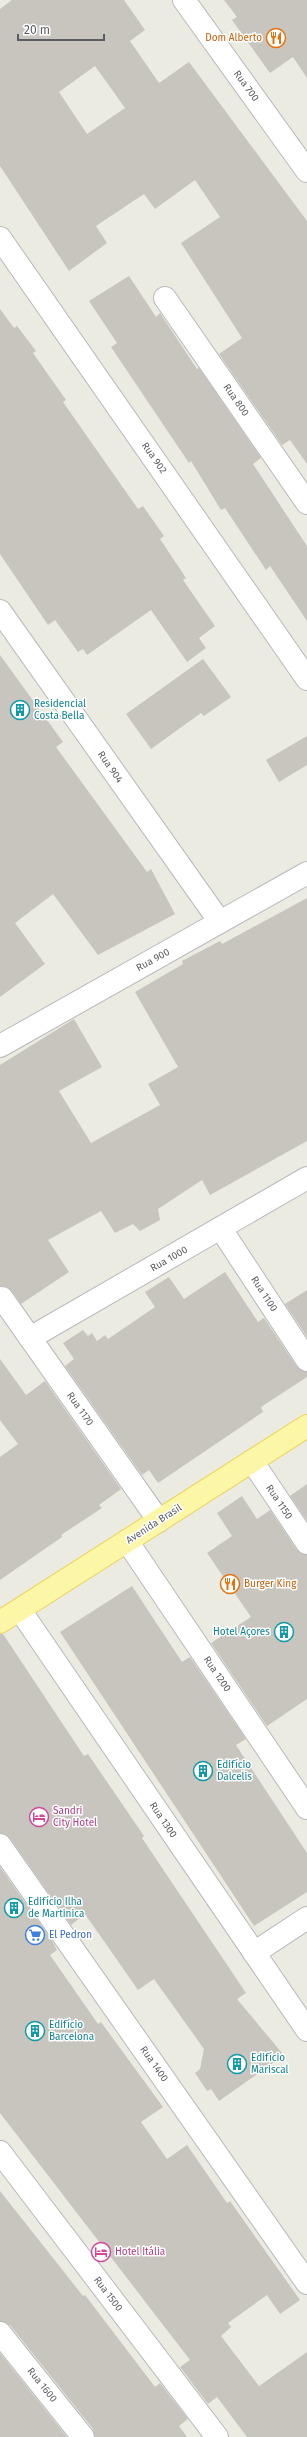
<svg xmlns="http://www.w3.org/2000/svg" width="307" height="2437" viewBox="0 0 307 2437" font-family="'Fira Sans',sans-serif">
	<style>
		.building { fill: #c8c5bf; fill-rule: evenodd }
		.lines { fill: none; stroke-linecap: round; stroke-linejoin: round }
		.pedestrian-casing { stroke: #b7b9be; stroke-width: 24 }
		.minor-casing { stroke: #b7b9be; stroke-width: 24 }
		.tertiary-casing { stroke: #b7b9be; stroke-width: 24 }
		.primary-casing { stroke: #edd25a; stroke-width: 24 }
		.pedestrian { stroke: #fff; stroke-width: 22 }
		.minor { stroke: #fff; stroke-width: 22 }
		.tertiary { stroke: #fff; stroke-width: 22 }
		.primary { stroke: #fcf7a6; stroke-width: 22 }
		.labels { text-anchor: middle; dominant-baseline: central; stroke-width: 3; stroke-linejoin: round; paint-order: stroke }
		.food-label { font-size: 10px; fill: #c56008; stroke: #fff; text-anchor: end }
		.street-label { font-size: 10px; fill: #5a5d62; stroke: #fff }
		.culture-label { font-size: 10px; fill: #0d838f; stroke: #fff; text-anchor: start }
		.hotel-label { font-size: 10px; fill: #b23c85; stroke: #fff; text-anchor: start }
		.shop-label { font-size: 10px; fill: #366cbe; stroke: #fff; text-anchor: start }
	</style>
	<rect width="100%" height="100%" fill="#ecebe1"/>
	<!-- building -->
	<g class="building">
		<path d="M 12,0 L 124,0 L 145,30 L 130,41 L 159,83 L 189,62 L 307,221 L 307,464 L 290,440 L 282,445 L 219,354 L 242,338 L 181,243 L 220,217 L 195,180 L 155,209 L 144,194 L 96,226 L 107,243 L 69,271 L 0,166 L 0,9 ZM 95,66 L 125,108 L 87,134 L 59,92 Z"/>
		<path d="M 224,0 L 307,0 L 307,78 L 293,57 L 270,73 L 232,20 L 237,17 Z"/>
		<path d="M 129,276 L 156,317 L 160,313 L 197,369 L 199,368 L 261,458 L 253,464 L 307,546 L 307,621 L 270,566 L 266,570 L 225,508 L 221,510 L 191,461 L 189,463 L 111,347 L 117,343 L 89,301 Z"/>
		<path d="M 0,309 L 14,328 L 17,326 L 36,351 L 33,353 L 66,400 L 63,402 L 138,509 L 143,506 L 164,536 L 160,539 L 186,578 L 183,580 L 215,626 L 199,638 L 206,648 L 187,662 L 151,610 L 87,655 L 83,649 L 78,652 L 55,620 L 48,625 L 0,554 Z"/>
		<path d="M 0,655 L 63,742 L 56,747 L 147,872 L 151,869 L 175,914 L 98,955 L 53,894 L 15,923 L 45,964 L 0,997 Z"/>
		<path d="M 203,659 L 231,697 L 204,716 L 201,713 L 151,749 L 126,714 Z"/>
		<path d="M 307,736 L 307,765 L 279,782 L 266,760 Z"/>
		<path d="M 307,898 L 307,1141 L 210,1195 L 202,1180 L 158,1209 L 160,1220 L 140,1231 L 133,1224 L 115,1233 L 101,1211 L 48,1240 L 69,1272 L 21,1304 L 12,1291 L 7,1287 L 0,1286 L 0,1065 L 74,1019 L 102,1067 L 59,1091 L 91,1143 L 160,1105 L 148,1084 L 178,1067 L 135,992 L 183,964 L 182,961 L 220,941 L 222,944 Z"/>
		<path d="M 225,1272 L 258,1322 L 264,1318 L 297,1367 L 307,1372 L 307,1377 L 261,1407 L 263,1412 L 158,1483 L 149,1470 L 142,1475 L 65,1366 L 74,1359 L 63,1343 L 83,1330 L 88,1336 L 92,1333 L 97,1341 L 105,1335 L 108,1339 L 155,1307 L 145,1292 L 169,1277 L 184,1299 Z"/>
		<path d="M 307,1290 L 307,1337 L 285,1304 Z"/>
		<path d="M 0,1359 L 26,1395 L 45,1381 L 121,1489 L 99,1505 L 102,1508 L 61,1535 L 62,1537 L 0,1580 L 0,1457 L 18,1444 L 0,1420 Z"/>
		<path d="M 307,1484 L 307,1521 L 290,1496 Z"/>
		<path d="M 242,1496 L 257,1519 L 270,1510 L 297,1550 L 307,1555 L 307,1699 L 267,1726 L 211,1643 L 251,1617 L 207,1553 L 232,1536 L 217,1513 Z"/>
		<path d="M 132,1586 L 182,1662 L 190,1657 L 246,1739 L 236,1745 L 307,1853 L 307,1892 L 254,1926 L 60,1632 Z"/>
		<path d="M 0,1634 L 3,1634 L 84,1756 L 88,1754 L 144,1836 L 142,1838 L 246,1993 L 237,1999 L 282,2053 L 278,2056 L 280,2058 L 219,2101 L 211,2089 L 207,2091 L 195,2073 L 200,2069 L 204,2049 L 154,1979 L 138,1990 L 85,1914 L 71,1925 L 10,1838 L 0,1833 Z"/>
		<path d="M 0,1867 L 51,1939 L 57,1950 L 50,1955 L 98,2024 L 101,2022 L 163,2107 L 141,2122 L 167,2159 L 187,2145 L 227,2203 L 230,2201 L 300,2300 L 280,2314 L 267,2295 L 228,2323 L 231,2327 L 221,2336 L 259,2386 L 307,2352 L 307,2437 L 247,2437 L 217,2397 L 208,2404 L 180,2367 L 190,2360 L 0,2113 Z"/>
		<path d="M 0,2191 L 83,2296 L 85,2295 L 155,2387 L 160,2383 L 188,2419 L 179,2426 L 187,2437 L 95,2437 L 93,2429 L 10,2325 L 0,2321 Z"/>
		<path d="M 0,2353 L 67,2437 L 0,2437 Z"/>
	</g>
	<g class="lines">
		<!-- pedestrian casing -->
		<g class="pedestrian-casing">
			<g id="pedestrian">
				<path d="M 221,1229 L 307,1360"/>
				<path d="M 127,1541 L 307,1808"/>
			</g>
		</g>
		<!-- minor casing -->
		<g class="minor-casing">
			<g id="minor">
				<path d="M 184,0 L 307,171"/>
				<path d="M 0,238 L 307,679"/>
				<path d="M 165,298 L 307,503"/>
				<path d="M 0,611 L 220,922"/>
				<path d="M 0,1046 L 307,873"/>
				<path d="M 2,1298 L 159,1521"/>
				<path d="M 30,1338 L 307,1178"/>
				<path d="M 252,1461 L 307,1543"/>
				<path d="M 20,1610 L 307,2030"/>
				<path d="M 0,1845 L 307,2283"/>
				<path d="M 254,1953 L 307,1918"/>
				<path d="M 0,2333 L 83,2437"/>
			</g>
		</g>
		<!-- tertiary casing -->
		<g class="tertiary-casing">
			<path id="tertiary" d="M 0,2152 L 217,2437"/>
		</g>
		<!-- primary casing -->
		<g class="primary-casing">
			<path id="primary" d="M 0,1622 L 307,1426"/>
		</g>
		<!-- pedestrian -->
		<use href="#pedestrian" class="pedestrian"/>
		<!-- minor -->
		<use href="#minor" class="minor"/>
		<!-- tertiary -->
		<use href="#tertiary" class="tertiary"/>
		<!-- primary -->
		<use href="#primary" class="primary"/>
	</g>
	<!-- icons -->
	<defs>
		<g id="restaurant-ring" transform="scale(1)"><circle r="9.5" fill="#fff" stroke="#e8710a" stroke-width="1.5"/><path d="M-5-6h1v4h1v-4h1v4h1v-4h1v5L-1.5 .5V6h-2V.5L-5-1ZM5-6V6H3V1.5H1.5Q1.5-4 5-6Z" fill="#e8710a"/></g>
		<g id="building-ring" transform="scale(1)"><circle r="9.5" fill="#fff" stroke="#0f9aa8" stroke-width="1.5"/><path d="M-4-6H4V6H1V3H-1V6H-4ZM-2.5-4.3h1.7v1.8h-1.7ZM.8-4.3h1.7v1.8H.8ZM-2.5-1h1.7V.8h-1.7ZM.8-1h1.7V.8H.8Z" fill="#0f9aa8"/></g>
		<g id="hotel-ring" transform="scale(1)"><circle r="9.5" fill="#fff" stroke="#d1479c" stroke-width="1.5"/><path d="M-6-4.5h1.5V1H6V5H4.5V3h-9V5H-6ZM-4 0a1.8 1.8 0 1 1 3.6 0ZM.5 0V-2.5h3Q6-2.5 6 0Z" fill="#d1479c"/></g>
		<g id="supermarket-ring" transform="scale(1)"><circle r="9.5" fill="#fff" stroke="#3f7fe0" stroke-width="1.5"/><path d="M-6-5.5h2.5l.6 2H6L4.5 2H-2.5L-4.4-4H-6ZM-1.5 3.2a1.3 1.3 0 1 0 .1 0ZM3 3.2a1.3 1.3 0 1 0 .1 0Z" fill="#3f7fe0"/></g>
	</defs>
	<g fill-rule="evenodd">
		<use href="#restaurant-ring" x="276" y="38"/>
		<use href="#building-ring" x="20" y="710"/>
		<use href="#restaurant-ring" x="230" y="1584"/>
		<use href="#building-ring" x="284" y="1632"/>
		<use href="#building-ring" x="203" y="1771"/>
		<use href="#hotel-ring" x="39" y="1817"/>
		<use href="#building-ring" x="14" y="1908"/>
		<use href="#supermarket-ring" x="35" y="1935"/>
		<use href="#building-ring" x="35" y="2031"/>
		<use href="#building-ring" x="237" y="2064"/>
		<use href="#hotel-ring" x="101" y="2252"/>
	</g>
	<g class="labels">
		<!-- food labels -->
		<g class="food-label">
			<text x="262" y="38">Dom Alberto</text>
			<text x="244" y="1584" text-anchor="start">Burger King</text>
		</g>
		<!-- street labels -->
		<g class="street-label">
			<text transform="translate(246 86) rotate(54)">Rua 700</text>
			<text transform="translate(236 400) rotate(55)">Rua 800</text>
			<text transform="translate(154 458) rotate(55)">Rua 902</text>
			<text transform="translate(110 767) rotate(55)">Rua 904</text>
			<text transform="translate(153 960) rotate(-29)">Rua 900</text>
			<text transform="translate(169 1259) rotate(-30)">Rua 1000</text>
			<text transform="translate(264 1294) rotate(57)">Rua 1100</text>
			<text transform="translate(80 1409) rotate(55)">Rua 1170</text>
			<text transform="translate(279 1502) rotate(56)">Rua 1150</text>
			<text transform="translate(154 1524) rotate(-33)">Avenida Brasil</text>
			<text transform="translate(217 1674) rotate(56)">Rua 1200</text>
			<text transform="translate(163 1820) rotate(56)">Rua 1300</text>
			<text transform="translate(154 2064) rotate(55)">Rua 1400</text>
			<text transform="translate(108 2294) rotate(53)">Rua 1500</text>
			<text transform="translate(42 2385) rotate(51)">Rua 1600</text>
		</g>
		<!-- culture labels -->
		<g class="culture-label">
			<text x="34" y="704">Residencial<tspan x="34" dy="12">Costa Bella</tspan></text>
			<text x="270" y="1632" text-anchor="end">Hotel Açores</text>
			<text x="217" y="1765">Edifício<tspan x="217" dy="12">Dalcelis</tspan></text>
			<text x="28" y="1902">Edifício Ilha<tspan x="28" dy="12">de Martinica</tspan></text>
			<text x="49" y="2025">Edifício<tspan x="49" dy="12">Barcelona</tspan></text>
			<text x="251" y="2058">Edifício<tspan x="251" dy="12">Mariscal</tspan></text>
		</g>
		<!-- hotel labels -->
		<g class="hotel-label">
			<text x="53" y="1811">Sandri<tspan x="53" dy="12">City Hotel</tspan></text>
			<text x="115" y="2252">Hotel Itália</text>
		</g>
		<!-- shop labels -->
		<g class="shop-label">
			<text x="49" y="1935">El Pedron</text>
		</g>
	</g>
	<!-- scale -->
	<path d="M18 34v6h86v-6" fill="none" stroke="#5a5d62" stroke-width="2"/>
	<text x="24" y="34" font-size="12" fill="#5a5d62" stroke="#ffffff" stroke-width="3" paint-order="stroke">20 m</text>
</svg>
